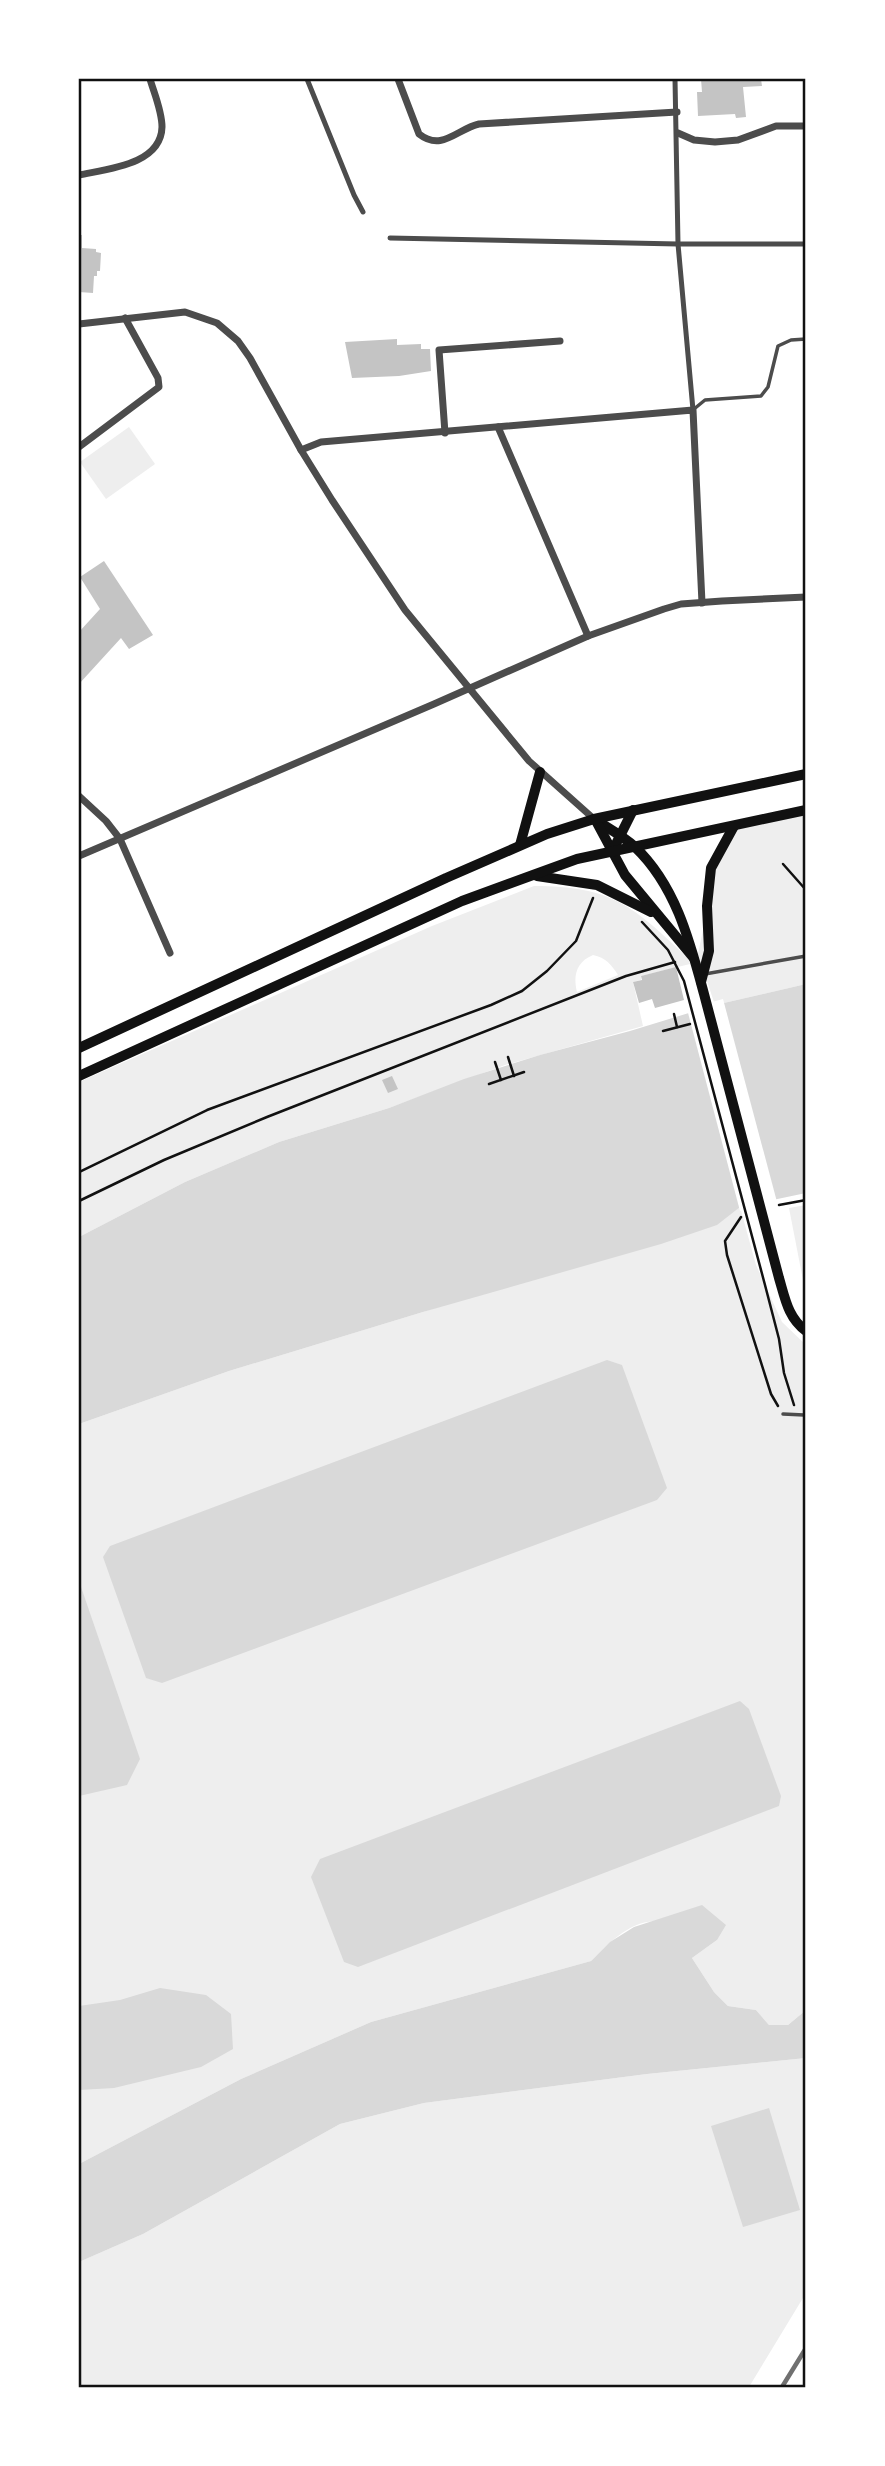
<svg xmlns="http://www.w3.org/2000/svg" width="885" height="2466" viewBox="0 0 885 2466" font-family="Signika,sans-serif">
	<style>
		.green { fill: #eee; fill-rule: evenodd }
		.water { fill: #d9d9d9 }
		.pier { fill: #fff }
		.building { fill: #c4c4c4 }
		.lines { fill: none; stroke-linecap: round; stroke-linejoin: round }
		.path { stroke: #111; stroke-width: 2.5 }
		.service { stroke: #4c4c4c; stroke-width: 3.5 }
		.pedestrian { stroke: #4c4c4c; stroke-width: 5 }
		.minor { stroke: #4c4c4c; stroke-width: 7 }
		.secondary { stroke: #111; stroke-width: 10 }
		.rail { stroke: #707070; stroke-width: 4.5 }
		.neatline { fill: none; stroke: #111; stroke-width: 2.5 }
	</style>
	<rect width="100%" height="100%" fill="#fff"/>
	<!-- green -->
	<g class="green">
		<path d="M 129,427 L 155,464 L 106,499 L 80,462 Z"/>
		<path d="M 806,810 L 806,984 L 715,1005 L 698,954 L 716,867 L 737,828 Z"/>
		<path d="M 534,886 C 612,886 633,906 688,958 L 690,964 L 641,976 L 641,980 L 633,982 L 643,1026 L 505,1065 L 389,1108 L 279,1142 L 185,1182 L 79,1237 L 79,1082 L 432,926 ZM 593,955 C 606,958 611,964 618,975 L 577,992 C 573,976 576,962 593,955 Z"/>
		<path d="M 806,1205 L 806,1288 L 803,1280 L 789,1208 Z"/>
		<path d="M 740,1207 L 756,1265 L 782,1322 L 806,1345 L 806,2010 L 788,2025 L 769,2025 L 756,2010 L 728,2006 L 714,1992 L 692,1958 L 717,1940 C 699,1934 679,1925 660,1922 C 633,1917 608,1944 591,1961 L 371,2022 L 241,2079 L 79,2164 L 79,1424 L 229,1371 L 423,1312 Z"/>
		<path d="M 806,2058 L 806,2293 L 749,2387 L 79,2387 L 79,2262 L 143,2234 L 340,2124 L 424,2103 L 647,2074 Z"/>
	</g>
	<!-- water -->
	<g class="water">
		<path d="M 806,984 L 806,1193 L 740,1207 L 717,1225 L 661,1244 L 423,1312 L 229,1371 L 79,1424 L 79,1237 L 185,1182 L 279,1142 L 389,1108 L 464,1079 L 540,1055 L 630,1031 L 715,1005 Z"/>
		<path d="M 607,1360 L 622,1365 L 667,1488 L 657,1500 L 162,1683 L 146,1678 L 103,1557 L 110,1546 Z"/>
		<path d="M 79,1581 L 140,1759 L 127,1785 L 79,1796 Z"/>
		<path d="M 740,1701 L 749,1709 L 781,1796 L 779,1806 L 358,1967 L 344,1962 L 311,1877 L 320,1859 Z"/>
		<path d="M 702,1905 L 726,1925 L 717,1940 L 692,1958 L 714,1992 L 728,2006 L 756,2010 L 769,2025 L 788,2025 L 806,2010 L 806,2058 L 647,2074 L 424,2103 L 340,2124 L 143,2234 L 79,2262 L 79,2164 L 241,2079 L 371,2022 L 591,1961 L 610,1942 L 634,1927 Z"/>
		<path d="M 160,1988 L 206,1995 L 231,2014 L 233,2049 L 201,2067 L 114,2088 L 79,2090 L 79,2006 L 120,2000 Z"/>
		<path d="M 769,2108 L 800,2210 L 743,2227 L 711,2126 Z"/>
	</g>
	<!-- pier -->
	<path class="pier" d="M 723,999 L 777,1202 L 740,1211 L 687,1009 Z"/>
	<!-- building -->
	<g class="building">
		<path d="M 701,79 L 761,79 L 762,86 L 743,87 L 746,117 L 736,118 L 735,114 L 698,116 L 697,92 L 702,92 Z"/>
		<path d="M 79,235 L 82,235 L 82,248 L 96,249 L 96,252 L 101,253 L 100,271 L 97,271 L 97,276 L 94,276 L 93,293 L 79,292 Z"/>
		<path d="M 397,339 L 397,345 L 421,344 L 421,349 L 430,349 L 431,371 L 399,376 L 352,378 L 345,342 Z"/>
		<path d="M 104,561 L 153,635 L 129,649 L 121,638 L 79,684 L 79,632 L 100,609 L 80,577 Z"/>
		<path d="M 676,967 L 684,1000 L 655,1008 L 652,999 L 639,1003 L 633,982 L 642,980 L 641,976 Z"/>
		<path d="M 392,1076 L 398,1089 L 388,1093 L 382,1080 Z"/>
	</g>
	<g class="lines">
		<!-- path -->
		<g class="path">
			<path d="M 783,864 L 806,890"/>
			<path d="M 642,922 L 668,950 L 684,981 L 765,1285 L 779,1339 L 784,1373 L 794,1405"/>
			<path d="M 674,1014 L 677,1027"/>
			<path d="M 663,1031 L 690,1024"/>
			<path d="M 508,1057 L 514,1076"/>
			<path d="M 495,1062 L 501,1080"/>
			<path d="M 489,1084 L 524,1072"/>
			<path d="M 79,1172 L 207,1110 L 491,1005 L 522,991 L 547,971 L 576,941 L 593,898"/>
			<path d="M 79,1201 L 164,1160 L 267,1117 L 626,976 L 675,962"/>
			<path d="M 779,1205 L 806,1200"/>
			<path d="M 741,1217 L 725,1241 L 727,1255 L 771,1394 L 778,1406"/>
		</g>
		<!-- service -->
		<g class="service">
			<path d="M 694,409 L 705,400 L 761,396 L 768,387 L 778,346 L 791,340 L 806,339"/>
			<path d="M 705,974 L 806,956"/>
			<path d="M 783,1414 L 804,1415"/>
		</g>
		<!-- pedestrian -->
		<g class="pedestrian">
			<path d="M 307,79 L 354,195 L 363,212"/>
			<path d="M 675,79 L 678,244 L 693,410"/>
			<path d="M 390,238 L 678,244 L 806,244"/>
		</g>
		<!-- minor -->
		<g class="minor">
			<path d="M 398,79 L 419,134 C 442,152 457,129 479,124 L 677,112"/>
			<path d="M 678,133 L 694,140 L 715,142 L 738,140 L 776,126 L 806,126"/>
			<path d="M 79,175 C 107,169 161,165 162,127 C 162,111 154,93 150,79"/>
			<path d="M 79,324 L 185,312 L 217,323 L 238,341 L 250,358 L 301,450 L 332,500 L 405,610 L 529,761 L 594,819"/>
			<path d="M 498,427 L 588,636"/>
			<path d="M 445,433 L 439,350 L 560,341"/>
			<path d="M 79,447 L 159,387 L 158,378 L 125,318"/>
			<path d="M 301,450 L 321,442 L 693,410 L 702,603"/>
			<path d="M 79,796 L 106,821 L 120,839 L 170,953"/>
			<path d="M 79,856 L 434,704 L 588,636 L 664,609 L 681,604 L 722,601 L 806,597"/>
		</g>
		<!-- secondary -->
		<g class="secondary">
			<path d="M 594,819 C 608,828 623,836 635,847 C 676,886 690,942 704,994 L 779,1278 C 785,1298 788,1318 806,1331"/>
			<path d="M 596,821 L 625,875 L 693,957"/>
			<path d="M 520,845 L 540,772"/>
			<path d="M 612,852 L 633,810"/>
			<path d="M 537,876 L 597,885 L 651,912"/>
			<path d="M 701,982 L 709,951 L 707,906 L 711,868 L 734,826"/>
			<path d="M 79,1048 L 446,878 L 547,834 L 594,819 L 806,774"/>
			<path d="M 79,1076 L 462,901 L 533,875 L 577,859 L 806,810"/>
		</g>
		<!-- rail -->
		<path class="rail" d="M 782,2387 L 806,2348"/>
	</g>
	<!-- border -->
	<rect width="885" height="2466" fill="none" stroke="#ffffff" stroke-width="161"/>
	<rect x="80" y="80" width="724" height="2306" class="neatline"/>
</svg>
